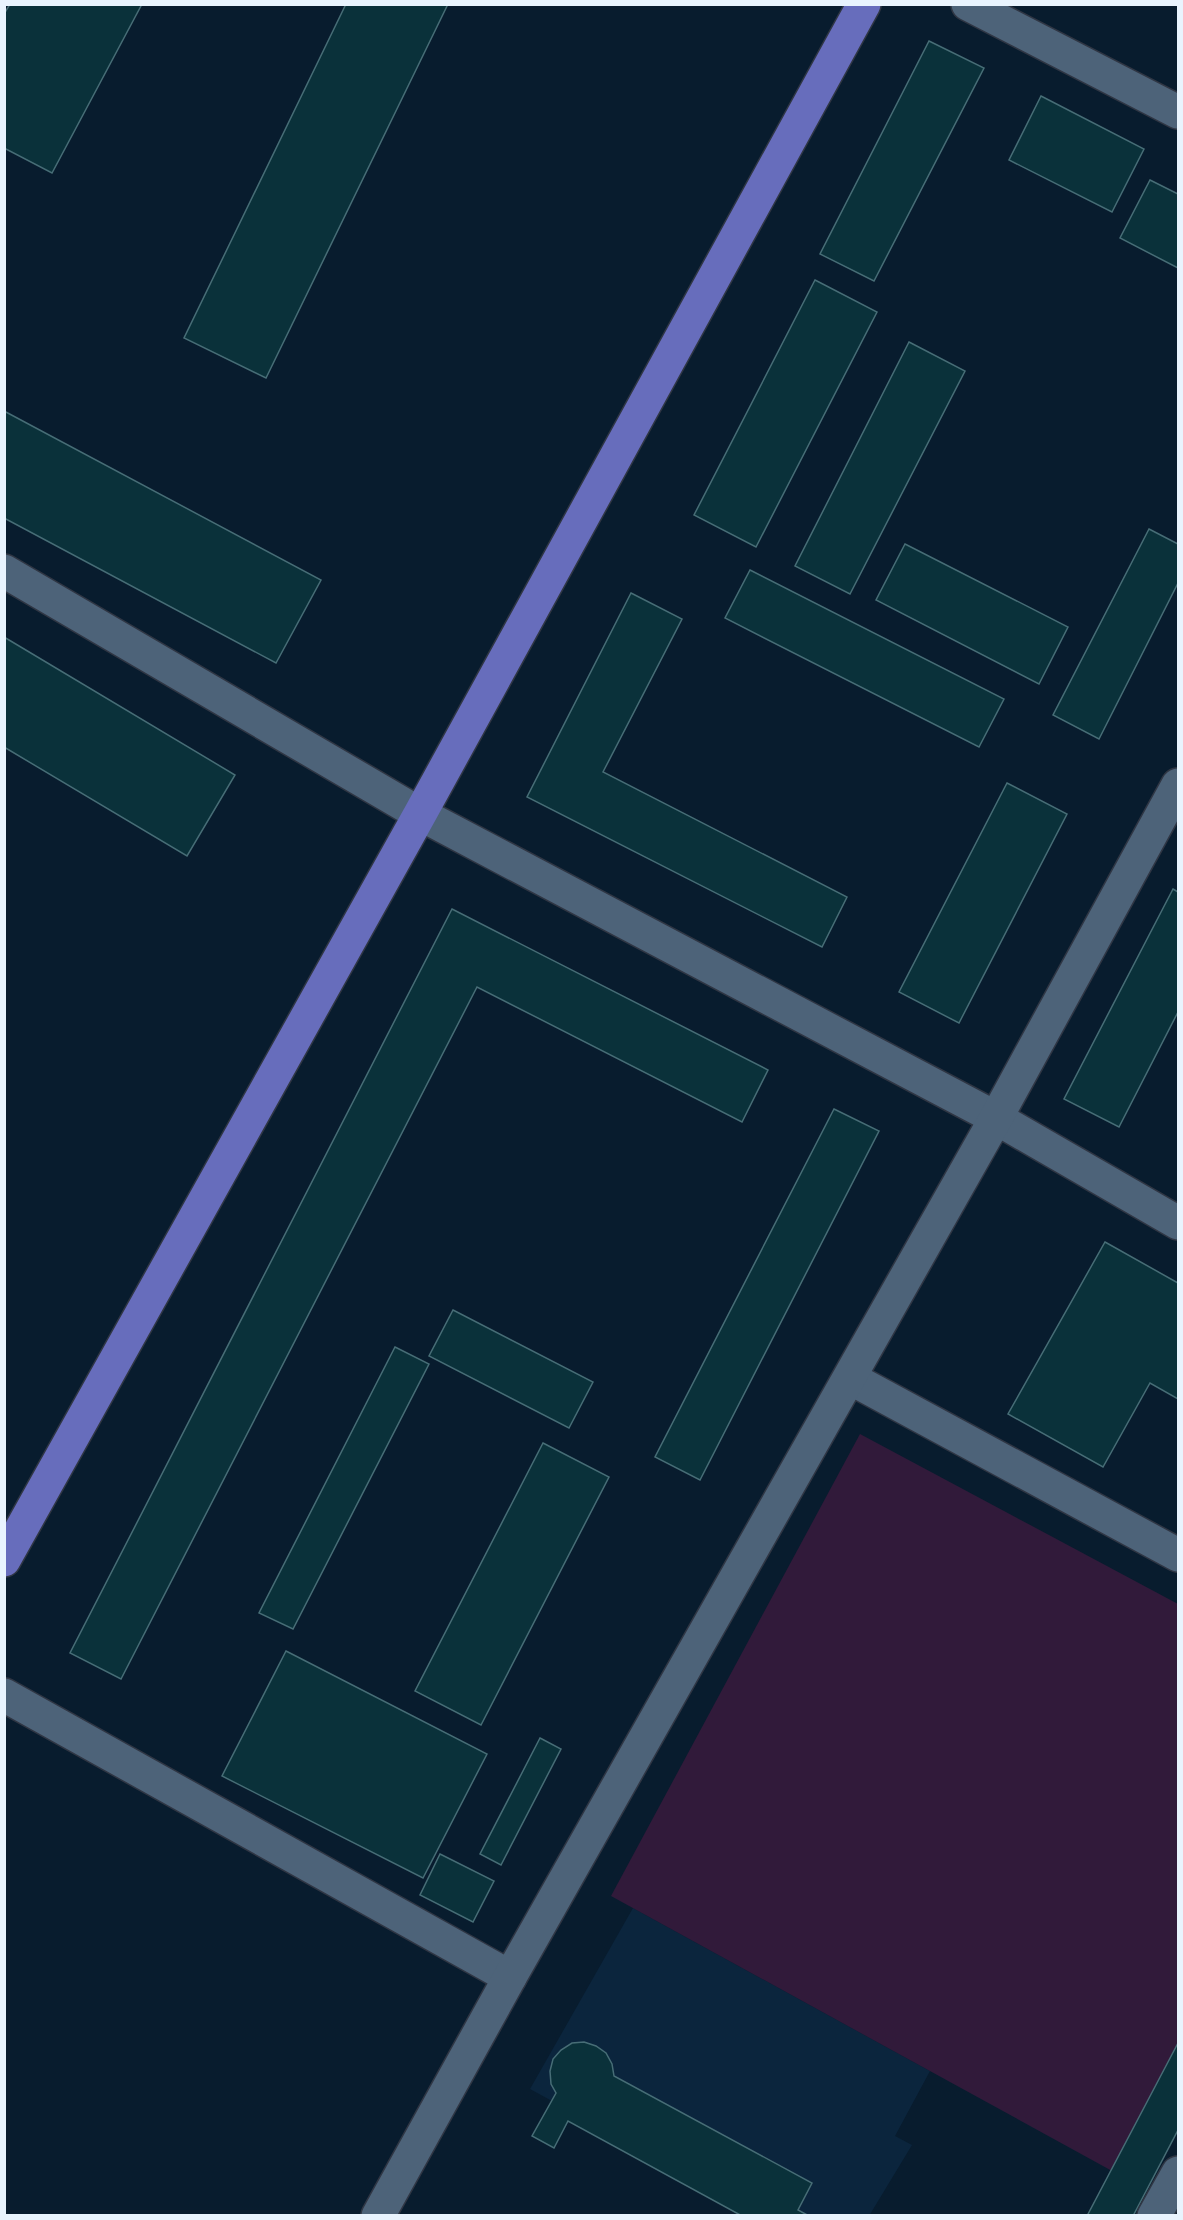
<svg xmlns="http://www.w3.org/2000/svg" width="1183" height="2220" viewBox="0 0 1183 2220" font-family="Barlow,sans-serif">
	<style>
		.built { fill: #0b253d }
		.green { fill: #311a3a }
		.building { fill: #0a313a; stroke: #476d76; stroke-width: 1.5 }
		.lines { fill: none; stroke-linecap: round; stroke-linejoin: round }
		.minor-casing { stroke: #2f3644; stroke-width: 36 }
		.major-casing { stroke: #2f3644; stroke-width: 36 }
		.minor { stroke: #4d6379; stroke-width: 33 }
		.major { stroke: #676dbc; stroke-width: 33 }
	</style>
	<rect width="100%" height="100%" fill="#081c2e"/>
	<!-- built -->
	<path class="built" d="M 633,1908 L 930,2071 L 895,2136 L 912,2145 L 869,2216 L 742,2215 L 569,2121 L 554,2148 L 552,2101 L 530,2089 Z"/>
	<!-- green -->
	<path class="green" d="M 860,1434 L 1178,1604 L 1178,2081 L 1123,2177 L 611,1896 Z"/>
	<!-- building -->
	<g class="building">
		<path d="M 10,4 L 142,4 L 52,173 L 4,148 L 4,14 Z"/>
		<path d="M 346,4 L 448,4 L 266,378 L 184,338 Z"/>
		<path d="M 929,41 L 984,68 L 874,281 L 820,254 Z"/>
		<path d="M 1041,96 L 1144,149 L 1112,212 L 1009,160 Z"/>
		<path d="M 1150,180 L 1178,194 L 1178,268 L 1120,238 Z"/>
		<path d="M 815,280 L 877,312 L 756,547 L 694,515 Z"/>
		<path d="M 909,342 L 965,371 L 850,594 L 795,566 Z"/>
		<path d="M 4,411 L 321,580 L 276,663 L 4,518 Z"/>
		<path d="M 1149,529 L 1178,544 L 1178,583 L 1099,739 L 1053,715 Z"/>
		<path d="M 905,544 L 1068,627 L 1039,684 L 876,600 Z"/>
		<path d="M 750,570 L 1004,699 L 979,747 L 725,618 Z"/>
		<path d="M 631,593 L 682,619 L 603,772 L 847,897 L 822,947 L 527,797 Z"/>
		<path d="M 4,637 L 235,775 L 187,856 L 4,747 Z"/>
		<path d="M 1007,783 L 1067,814 L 959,1023 L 899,992 Z"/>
		<path d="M 1173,889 L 1178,892 L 1178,1012 L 1119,1127 L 1064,1099 Z"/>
		<path d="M 452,909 L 768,1070 L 742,1122 L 477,987 L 121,1679 L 70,1653 Z"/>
		<path d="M 834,1109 L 879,1131 L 700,1480 L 655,1457 Z"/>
		<path d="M 1105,1242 L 1178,1283 L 1178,1399 L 1150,1383 L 1103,1467 L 1008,1414 Z"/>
		<path d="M 453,1310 L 593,1382 L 569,1428 L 429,1356 Z"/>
		<path d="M 395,1347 L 429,1364 L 293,1629 L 259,1613 Z"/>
		<path d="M 543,1443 L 609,1477 L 481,1725 L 415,1691 Z"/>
		<path d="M 286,1651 L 487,1754 L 423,1878 L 222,1776 Z"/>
		<path d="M 540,1738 L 561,1749 L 501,1865 L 480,1854 Z"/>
		<path d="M 440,1854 L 494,1881 L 473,1922 L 420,1895 Z"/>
		<path d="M 584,2042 L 596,2046 L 606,2053 L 612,2064 L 614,2076 L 812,2183 L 798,2210 L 809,2216 L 742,2216 L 568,2121 L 554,2148 L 532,2136 L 556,2093 L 551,2084 L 550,2071 L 553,2059 L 561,2050 L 572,2043 Z"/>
		<path d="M 1178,2043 L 1178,2130 L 1133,2216 L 1087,2216 Z"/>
	</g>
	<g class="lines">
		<!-- minor casing -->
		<g class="minor-casing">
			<g id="minor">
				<path d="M 968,4 L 1178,112"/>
				<path d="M 4,571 L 420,814 L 996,1118 L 1178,1223"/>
				<path d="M 850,1378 L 1178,1555"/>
				<path d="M 4,1695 L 510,1977"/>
				<path d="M 378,2216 L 510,1977 L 996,1118 L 1178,785"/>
				<path d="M 1154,2216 L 1178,2173"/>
			</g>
		</g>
		<!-- major casing -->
		<g class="major-casing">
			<path id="major" d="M 4,1560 L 420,814 L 864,4"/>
		</g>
		<!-- minor -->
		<use href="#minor" class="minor"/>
		<!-- major -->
		<use href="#major" class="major"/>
	</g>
	<!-- border -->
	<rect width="1183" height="2220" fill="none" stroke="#e9f4fe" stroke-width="12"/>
</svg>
